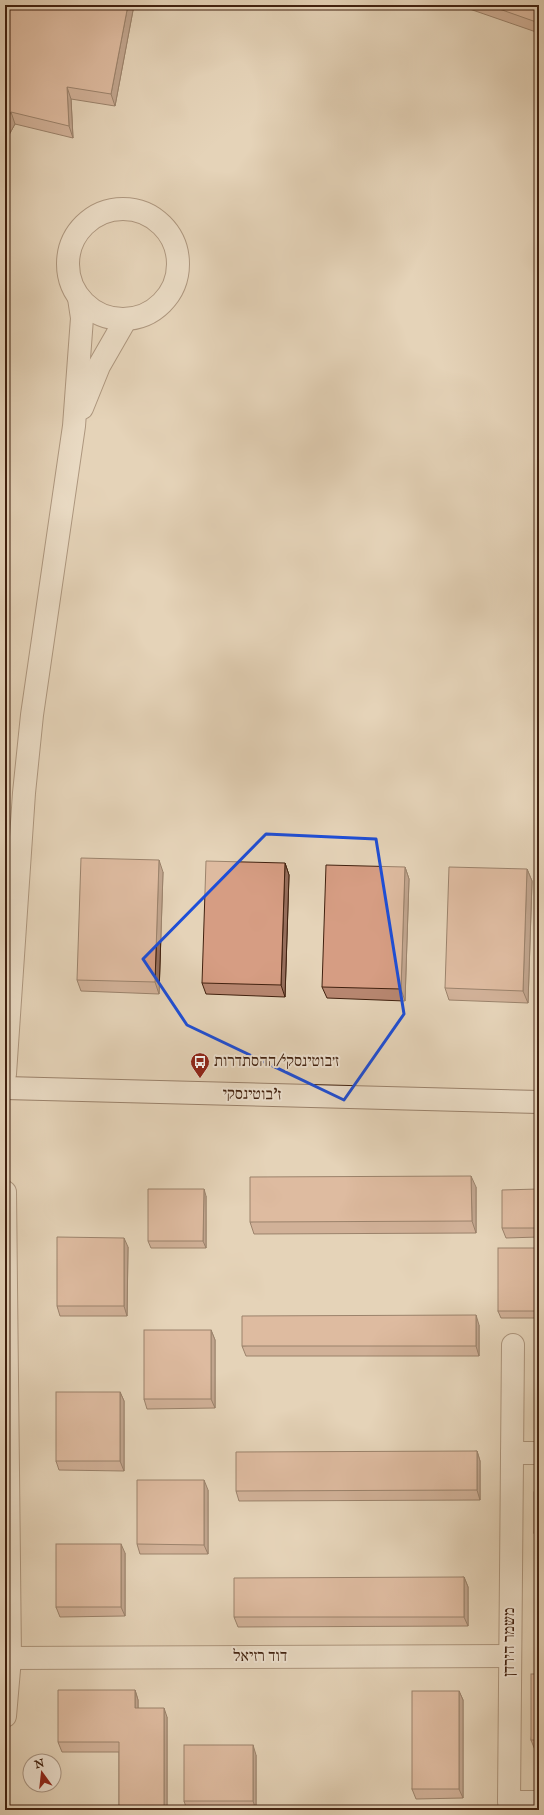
<svg xmlns="http://www.w3.org/2000/svg" width="544" height="1815" viewBox="0 0 544 1815" font-family="'IM FELL English','Frank Ruhl Libre',serif">
	<style>
		.lines { fill: none; stroke-linecap: round; stroke-linejoin: round }
		.street-casing { stroke: #6a4e39; stroke-width: 24 }
		.secondary-casing { stroke: #41210f; stroke-width: 24 }
		.street { stroke: #eee2d1; stroke-width: 22 }
		.secondary { stroke: #eee2d1; stroke-width: 22 }
		.wall { fill: #b88771; stroke: #41210f }
		.shaded-wall { fill: #966e5c; stroke: #41210f }
		.building { fill: #d69d83; stroke: #41210f }
		.marked { fill: none; stroke: #1d4ed8; stroke-width: 3; stroke-linejoin: round }
		.labels { text-anchor: middle; dominant-baseline: central; stroke-width: 4; stroke-linejoin: round; paint-order: stroke }
		.poi-label { font-size: 16px; fill: #41210f; stroke: #eee2d1; text-anchor: start }
		.street-label { font-size: 16px; fill: #41210f; stroke: #eee2d1 }
	</style>
	<rect width="100%" height="100%" fill="#e5d3b8"/>
	<filter id="stains"><feTurbulence type="fractalNoise" baseFrequency=".005" numOctaves="4"/><feColorMatrix values="0 0 0 0 .2 0 0 0 0 .09 0 0 0 0 .02 0 0 0 .5 -.17"/></filter>
	<radialGradient id="worn" r=".72"><stop offset=".6" stop-color="#630" stop-opacity="0"/><stop offset="1" stop-color="#630" stop-opacity=".3"/></radialGradient>
	<g class="lines">
		<!-- street casing -->
		<g class="street-casing">
			<g id="street">
				<circle cx="123" cy="264" r="55"/>
				<path d="M 82,408 L 99,366 L 126,319"/>
				<path d="M 5,1074 L 24,793 L 32,715 L 74,426 L 82,318 L 79,298"/>
				<path d="M 5,1192 L 10,1658 L 5,1716"/>
				<path d="M 513,1345 L 509,1802 L 539,1802"/>
				<path d="M 512,1453 L 539,1453"/>
				<path d="M 10,1658 L 510,1656"/>
			</g>
		</g>
		<!-- secondary casing -->
		<g class="secondary-casing">
			<path id="secondary" d="M 5,1088 L 539,1102"/>
		</g>
		<!-- street -->
		<use href="#street" class="street"/>
		<!-- secondary -->
		<use href="#secondary" class="secondary"/>
	</g>
	<!-- wall -->
	<g class="wall">
		<path d="M 5,5 L 134,5 L 115,106 L 71,99 L 73,138 L 15,124 L 5,142 Z"/>
		<path d="M 458,5 L 539,5 L 539,33 Z"/>
		<path d="M 285,863 L 289,875 L 285,997 L 206,994 L 202,983 Z"/>
		<path d="M 405,867 L 409,879 L 405,1001 L 327,998 L 322,987 Z"/>
		<path d="M 527,869 L 532,881 L 528,1003 L 449,1000 L 445,988 Z"/>
		<path d="M 163,872 L 159,994 L 81,991 L 77,980 Z"/>
		<path d="M 476,1187 L 476,1233 L 254,1234 L 250,1222 Z"/>
		<path d="M 539,1189 L 539,1237 L 506,1238 L 502,1228 Z"/>
		<path d="M 206,1196 L 206,1248 L 151,1248 L 148,1241 Z"/>
		<path d="M 128,1247 L 127,1316 L 60,1316 L 57,1306 Z"/>
		<path d="M 539,1248 L 539,1318 L 501,1318 L 498,1311 Z"/>
		<path d="M 479,1325 L 479,1356 L 246,1356 L 242,1346 Z"/>
		<path d="M 211,1330 L 215,1340 L 215,1408 L 147,1409 L 144,1399 Z"/>
		<path d="M 120,1392 L 124,1401 L 124,1471 L 59,1470 L 56,1461 Z"/>
		<path d="M 477,1451 L 480,1461 L 480,1500 L 239,1501 L 236,1491 Z"/>
		<path d="M 208,1490 L 208,1554 L 140,1554 L 137,1544 Z"/>
		<path d="M 539,1492 L 539,1543 L 538,1543 L 534,1533 Z"/>
		<path d="M 125,1553 L 125,1616 L 60,1617 L 56,1607 Z"/>
		<path d="M 464,1577 L 468,1587 L 468,1626 L 238,1627 L 234,1617 Z"/>
		<path d="M 539,1674 L 539,1750 L 535,1750 L 531,1740 Z"/>
		<path d="M 135,1690 L 138,1700 L 138,1708 L 167,1717 L 167,1810 L 120,1810 L 119,1807 L 119,1752 L 62,1752 L 58,1742 Z"/>
		<path d="M 459,1691 L 463,1700 L 463,1798 L 416,1799 L 412,1789 Z"/>
		<path d="M 256,1755 L 256,1810 L 187,1810 L 184,1801 Z"/>
	</g>
	<!-- shaded-wall -->
	<g class="shaded-wall">
		<path d="M 128,5 L 134,5 L 115,106 L 111,94 Z"/>
		<path d="M 67,87 L 71,99 L 73,138 L 69,126 Z"/>
		<path d="M 11,112 L 15,124 L 5,142 L 5,123 Z"/>
		<path d="M 159,860 L 163,872 L 159,994 L 155,982 Z"/>
		<path d="M 285,863 L 289,875 L 285,997 L 281,985 Z"/>
		<path d="M 405,867 L 409,879 L 405,1001 L 401,989 Z"/>
		<path d="M 527,869 L 532,881 L 528,1003 L 523,991 Z"/>
		<path d="M 471,1176 L 476,1187 L 476,1233 L 472,1221 Z"/>
		<path d="M 204,1189 L 206,1196 L 206,1248 L 203,1241 Z"/>
		<path d="M 124,1238 L 128,1247 L 127,1316 L 124,1306 Z"/>
		<path d="M 476,1315 L 479,1325 L 479,1356 L 476,1346 Z"/>
		<path d="M 211,1330 L 215,1340 L 215,1408 L 211,1399 Z"/>
		<path d="M 120,1392 L 124,1401 L 124,1471 L 120,1461 Z"/>
		<path d="M 477,1451 L 480,1461 L 480,1500 L 477,1490 Z"/>
		<path d="M 204,1480 L 208,1490 L 208,1554 L 204,1545 Z"/>
		<path d="M 121,1544 L 125,1553 L 125,1616 L 121,1607 Z"/>
		<path d="M 464,1577 L 468,1587 L 468,1626 L 464,1617 Z"/>
		<path d="M 135,1690 L 138,1700 L 138,1717 L 135,1708 Z"/>
		<path d="M 459,1691 L 463,1700 L 463,1798 L 459,1789 Z"/>
		<path d="M 164,1708 L 167,1717 L 167,1810 L 165,1810 L 164,1807 Z"/>
		<path d="M 253,1745 L 256,1755 L 256,1810 L 253,1801 Z"/>
	</g>
	<!-- building -->
	<g class="building">
		<path d="M 5,5 L 128,5 L 111,94 L 67,87 L 69,126 L 11,112 L 5,123 Z"/>
		<path d="M 488,5 L 539,5 L 539,23 Z"/>
		<path d="M 81,858 L 159,860 L 155,982 L 77,980 Z"/>
		<path d="M 206,861 L 285,863 L 281,985 L 202,983 Z"/>
		<path d="M 326,865 L 405,867 L 401,989 L 322,987 Z"/>
		<path d="M 449,867 L 527,869 L 523,991 L 445,988 Z"/>
		<path d="M 471,1176 L 472,1221 L 250,1222 L 250,1177 Z"/>
		<path d="M 148,1189 L 204,1189 L 203,1241 L 148,1241 Z"/>
		<path d="M 539,1189 L 539,1228 L 502,1228 L 502,1190 Z"/>
		<path d="M 57,1237 L 124,1238 L 124,1306 L 57,1306 Z"/>
		<rect x="498" y="1248" width="41" height="63"/>
		<path d="M 476,1315 L 476,1346 L 242,1346 L 242,1316 Z"/>
		<rect x="144" y="1330" width="67" height="69"/>
		<rect x="56" y="1392" width="64" height="69"/>
		<path d="M 477,1451 L 477,1490 L 236,1491 L 236,1452 Z"/>
		<path d="M 137,1480 L 204,1480 L 204,1545 L 137,1544 Z"/>
		<rect x="534" y="1492" width="5" height="41"/>
		<rect x="56" y="1544" width="65" height="63"/>
		<path d="M 464,1577 L 464,1617 L 234,1617 L 234,1578 Z"/>
		<rect x="531" y="1674" width="8" height="66"/>
		<path d="M 58,1690 L 135,1690 L 135,1708 L 164,1708 L 164,1807 L 119,1807 L 119,1742 L 58,1742 Z"/>
		<rect x="412" y="1691" width="47" height="98"/>
		<rect x="184" y="1745" width="69" height="56"/>
	</g>
	<!-- marked area -->
	<path d="M0 0H544V1815H0ZM 266,834 L 376,839 L 404,1014 L 344,1100 L 187,1025 L 143,959 Z" fill="#e5d3b8" fill-opacity=".55" fill-rule="evenodd"/>
	<path class="marked" d="M 266,834 L 376,839 L 404,1014 L 344,1100 L 187,1025 L 143,959 Z"/>
	<!-- icons -->
	<defs>
		<g id="bus-pin" transform="scale(1)"><path d="M0 17L-7.5 6A9.5 9.5 0 1 1 7.5 6Z" fill="#8f2418" stroke="#eee2d1"/><path d="M-5-6H5V4H4V6H2V4H-2V6H-4V4H-5ZM-3.5-4V0h7V-4ZM-3.5 1.2v1.5H-2V1.2ZM2 1.2v1.5H3.5V1.2Z" fill="#fff"/></g>
	</defs>
	<g fill-rule="evenodd">
		<use href="#bus-pin" x="200" y="1062"/>
	</g>
	<g class="labels">
		<!-- poi labels -->
		<g class="poi-label">
			<text x="214" y="1062">ז׳בוטינסקי/ההסתדרות</text>
		</g>
		<!-- street labels -->
		<g class="street-label">
			<text transform="translate(252 1095) rotate(1)">ז'בוטינסקי</text>
			<text transform="translate(510 1642) rotate(-90)">משמר הירדן</text>
			<text x="260" y="1657">דוד רזיאל</text>
		</g>
	</g>
	<!-- margin -->
	<rect width="544" height="1815" fill="none" stroke="#e5d3b8" stroke-width="20"/>
	<rect x="6" y="6" width="532" height="1803" fill="none" stroke="#41210f" stroke-width="2"/>
	<rect x="10" y="10" width="524" height="1795" fill="none" stroke="#41210f"/>
	<!-- north arrow -->
	<g transform="translate(42 1773) rotate(345)"><circle r="19" fill="#eee2d1" stroke="#a99583"/>
	<path d="M0-3L7 15L0 10L-7 15Z" fill="#8f2418"/>
	<text y="-6" font-size="11" font-weight="bold" text-anchor="middle" fill="#41210f">N</text>
	</g>
	<rect width="100%" height="100%" filter="url(#stains)"/>
	<rect width="100%" height="100%" fill="url(#worn)"/>
</svg>
